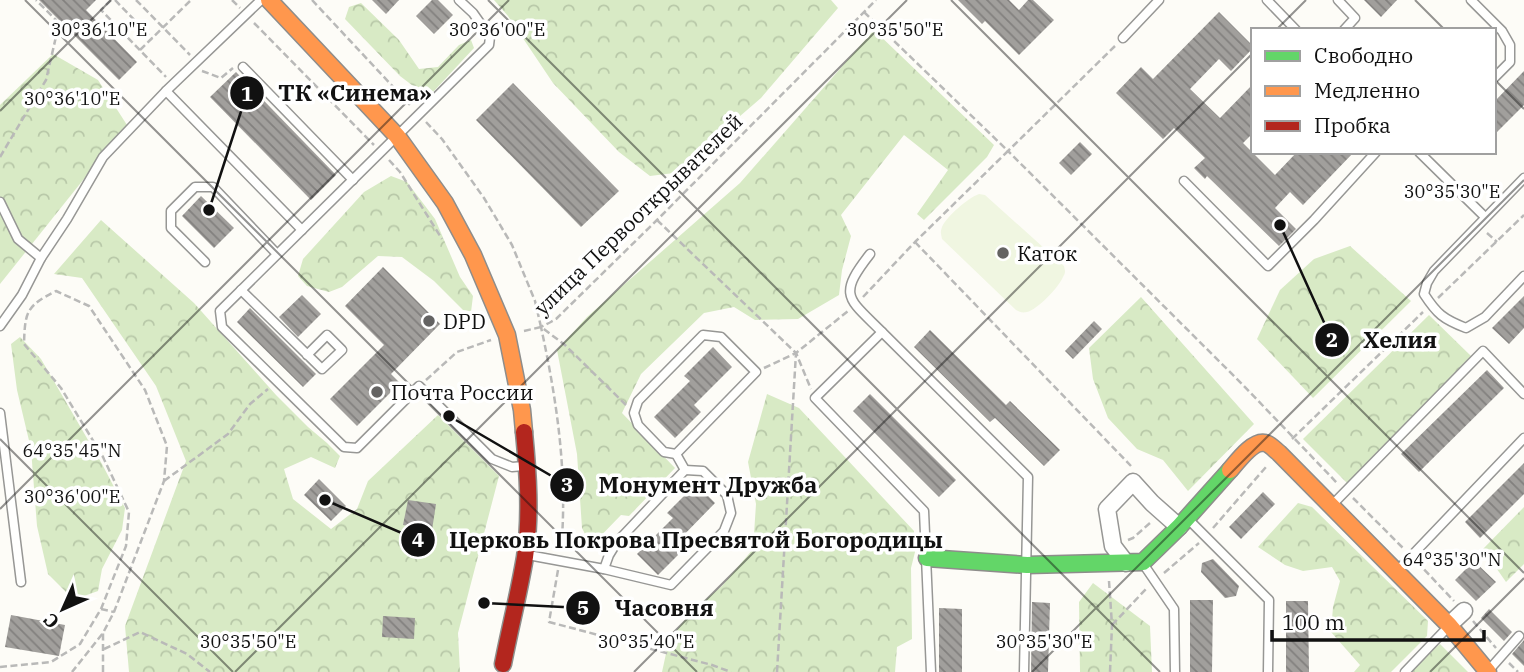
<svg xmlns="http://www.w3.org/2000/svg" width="1524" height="672" viewBox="0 0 1524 672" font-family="'IBM Plex Serif',serif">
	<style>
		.forest { fill: url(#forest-crowns) }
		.pitch { fill: #f0f6e1 }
		.building { fill: url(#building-back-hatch) }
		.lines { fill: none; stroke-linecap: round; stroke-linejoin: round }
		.lane-casing { stroke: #979795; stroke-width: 11 }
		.street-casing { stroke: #979795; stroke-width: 19 }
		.fast-casing { stroke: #8e8d8b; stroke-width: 19 }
		.slow-casing { stroke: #8e8d8b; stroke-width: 19 }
		.jam-casing { stroke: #8e8d8b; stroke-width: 19 }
		.path { stroke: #b9b9b8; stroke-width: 2.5; stroke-dasharray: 7 3.5; stroke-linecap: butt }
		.lane { stroke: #fffffe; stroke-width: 8 }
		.street { stroke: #fffffe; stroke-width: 16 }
		.fast { stroke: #63d668; stroke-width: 16 }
		.slow { stroke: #ff974d; stroke-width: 16 }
		.jam { stroke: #b3261e; stroke-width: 16 }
		.ticks { fill: none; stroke: #111; stroke-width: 2; stroke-opacity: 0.45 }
		.poi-dot { fill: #646362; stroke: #fff; stroke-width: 2.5 }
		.labels { text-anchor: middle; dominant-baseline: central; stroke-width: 7; stroke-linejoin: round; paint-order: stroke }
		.street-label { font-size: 21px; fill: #111; stroke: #fff }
		.poi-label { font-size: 21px; fill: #111; stroke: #fff; text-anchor: start }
		.ticks-label { font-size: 18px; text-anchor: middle; fill: #111; stroke: #fff; stroke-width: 7; stroke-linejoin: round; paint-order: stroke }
		.leader { fill: none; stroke: #111; stroke-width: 2.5 }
		.callout-dot { fill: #111; stroke: #fff; stroke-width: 2.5 }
		.mark-label { font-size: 21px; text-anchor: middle; font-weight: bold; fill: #fff }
		.callout-label { font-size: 23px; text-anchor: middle; font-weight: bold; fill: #111; stroke: #fff; stroke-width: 7; stroke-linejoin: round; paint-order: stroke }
	</style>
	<defs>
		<pattern id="forest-crowns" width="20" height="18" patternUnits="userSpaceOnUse" patternTransform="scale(1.75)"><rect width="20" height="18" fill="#d8eac5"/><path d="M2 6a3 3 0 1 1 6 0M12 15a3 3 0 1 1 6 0" fill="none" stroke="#b8c8a8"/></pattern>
		<pattern id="building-back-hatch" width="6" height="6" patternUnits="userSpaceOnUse" patternTransform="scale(1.75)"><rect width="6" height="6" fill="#a19f9c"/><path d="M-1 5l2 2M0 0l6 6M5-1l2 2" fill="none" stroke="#82807e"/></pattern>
	</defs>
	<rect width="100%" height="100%" fill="#fdfcf7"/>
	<!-- forest -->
	<g class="forest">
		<path d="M 494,0 L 831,0 L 838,8 L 761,98 L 674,173 L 650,176 L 619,152 L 553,83 L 508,16 Z"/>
		<path d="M 361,3 L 399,40 L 419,69 L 438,67 L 459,45 L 471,40 L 474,48 L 433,92 L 421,92 L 400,76 L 345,19 L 349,7 Z"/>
		<path d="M 874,30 L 994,145 L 987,157 L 924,220 L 917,214 L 948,170 L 904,135 L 841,215 L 851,236 L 842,270 L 839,295 L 798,319 L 755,320 L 734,307 L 704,313 L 641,374 L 622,413 L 675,468 L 629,516 L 621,515 L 591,546 L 582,528 L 577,454 L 557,350 L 587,317 L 740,183 Z"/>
		<path d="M 53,54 L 98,80 L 127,125 L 0,284 L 0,105 Z"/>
		<path d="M 391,176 L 407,182 L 435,219 L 460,277 L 473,296 L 471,312 L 463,310 L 434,281 L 402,257 L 378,256 L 342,287 L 329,292 L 307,286 L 298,276 L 303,259 L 364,192 Z"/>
		<path d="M 101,220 L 194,303 L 276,395 L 308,427 L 327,443 L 340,456 L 335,468 L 311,457 L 284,469 L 293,499 L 331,529 L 357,509 L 368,481 L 438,415 L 499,476 L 458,633 L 460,672 L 129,672 L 125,626 L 186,461 L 156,386 L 82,278 L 54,274 Z"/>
		<path d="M 1350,246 L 1411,301 L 1313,398 L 1257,339 L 1280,290 L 1314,259 Z"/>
		<path d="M 1141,297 L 1254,424 L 1188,491 L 1163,460 L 1137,449 L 1108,418 L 1093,379 L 1089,348 Z"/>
		<path d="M 1429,315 L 1471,356 L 1347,483 L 1303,439 Z"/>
		<path d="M 20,337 L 41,359 L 102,464 L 125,508 L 122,530 L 102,569 L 98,591 L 84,596 L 67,593 L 48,574 L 37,526 L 31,449 L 17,390 L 11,344 Z"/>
		<path d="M 767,394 L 799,408 L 914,531 L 915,552 L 911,568 L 912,639 L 897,647 L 895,672 L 662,672 L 669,640 L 691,612 L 722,586 L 753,549 L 756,504 L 748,462 Z"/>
		<path d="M 1298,503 L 1312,507 L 1428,621 L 1427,636 L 1391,672 L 1354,672 L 1360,665 L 1331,632 L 1333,607 L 1340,581 L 1332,567 L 1303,571 L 1285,565 L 1258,547 Z"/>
		<path d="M 1524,507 L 1524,564 L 1506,582 L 1483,549 Z"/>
		<path d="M 1093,583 L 1150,626 L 1152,672 L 1080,672 L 1079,602 Z"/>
		<path d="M 1440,644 L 1468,672 L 1408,672 Z"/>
	</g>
	<!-- pitch -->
	<path class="pitch" d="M 979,194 L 985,195 L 1064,266 C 1065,271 1066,272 1063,277 C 1059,287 1037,310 1027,312 C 1022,313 1020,312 1016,310 L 942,239 C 941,233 940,233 942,227 C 947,216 968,198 979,194 Z"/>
	<!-- building -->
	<g class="building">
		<path d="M 39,0 L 96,0 L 86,10 L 137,62 L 119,80 Z"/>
		<path d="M 372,0 L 399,0 L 386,14 Z"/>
		<path d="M 432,0 L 438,0 L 453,15 L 434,34 L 416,16 Z"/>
		<path d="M 958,0 L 1009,0 L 1019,10 L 1028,0 L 1033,0 L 1054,20 L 1019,55 L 985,21 L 982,24 Z"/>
		<path d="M 1364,0 L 1397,0 L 1381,17 Z"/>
		<path d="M 1219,12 L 1253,46 L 1253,48 L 1231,71 L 1219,59 L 1190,89 L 1220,118 L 1253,84 L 1253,133 L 1243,143 L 1275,175 L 1297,152 L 1354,152 L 1303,205 L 1290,192 L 1275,208 L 1296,229 L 1279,246 L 1207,176 L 1205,179 L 1194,168 L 1205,158 L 1174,128 L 1163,139 L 1116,93 L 1141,67 L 1153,79 Z"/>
		<path d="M 1524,71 L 1524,105 L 1494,135 L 1494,102 Z"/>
		<path d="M 236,72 L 336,175 L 311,200 L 210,97 Z"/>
		<path d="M 513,83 L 619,191 L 581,227 L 476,120 Z"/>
		<path d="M 1080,142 L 1092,154 L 1071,175 L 1059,163 Z"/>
		<path d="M 201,196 L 234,228 L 214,248 L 182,216 Z"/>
		<path d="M 383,267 L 440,324 L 391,374 L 400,383 L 357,426 L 330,399 L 384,345 L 345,306 Z"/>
		<path d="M 302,295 L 321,314 L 298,337 L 279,317 Z"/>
		<path d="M 1524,296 L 1524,328 L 1509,344 L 1492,328 Z"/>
		<path d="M 250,308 L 316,374 L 303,387 L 237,322 Z"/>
		<path d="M 1094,321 L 1102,329 L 1073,359 L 1065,351 Z"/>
		<path d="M 930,330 L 1006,405 L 1010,401 L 1060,450 L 1044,466 L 995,418 L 990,422 L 914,347 Z"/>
		<path d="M 713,347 L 732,367 L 694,405 L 701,412 L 675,438 L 654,417 L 690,381 L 684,376 Z"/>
		<path d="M 1487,370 L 1504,388 L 1419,472 L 1401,454 Z"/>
		<path d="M 870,394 L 956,480 L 939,497 L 853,411 Z"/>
		<path d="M 1524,463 L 1524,494 L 1480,538 L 1465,522 Z"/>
		<path d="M 319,479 L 346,506 L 331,521 L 304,495 Z"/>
		<path d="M 696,484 L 715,503 L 677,542 L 684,549 L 658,575 L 637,554 L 673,518 L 667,513 Z"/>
		<path d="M 1263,492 L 1275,504 L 1241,539 L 1229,527 Z"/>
		<path d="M 408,500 L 436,504 L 432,530 L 403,525 Z"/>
		<path d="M 1213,559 L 1239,586 L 1236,596 L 1225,598 L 1201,572 L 1202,563 Z"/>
		<path d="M 1474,561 L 1496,582 L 1476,601 L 1455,580 Z"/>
		<path d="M 1190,600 L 1213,600 L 1212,672 L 1190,672 Z"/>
		<path d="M 1286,601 L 1308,601 L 1309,672 L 1286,672 Z"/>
		<path d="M 1032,602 L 1050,603 L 1048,672 L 1031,672 Z"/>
		<path d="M 939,608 L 962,609 L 962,672 L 939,672 Z"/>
		<path d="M 1489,609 L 1512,632 L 1504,641 L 1481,618 Z"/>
		<path d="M 11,615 L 65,625 L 59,656 L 5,647 Z"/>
		<path d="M 383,616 L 415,618 L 414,639 L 382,637 Z"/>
		<path d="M 1524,640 L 1524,666 L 1512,654 Z"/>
	</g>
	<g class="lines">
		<!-- lane casing -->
		<g class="lane-casing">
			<g id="lane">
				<path d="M 459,0 L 473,13 L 490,37 L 489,45 L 220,311 L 222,327 L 344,447 L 357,448 L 419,386 L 492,459 L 512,467 L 524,466"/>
				<path d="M 1267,0 L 1296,30"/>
				<path d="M 1338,0 L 1355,18 L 1344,30"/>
				<path d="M 1471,0 L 1502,31 L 1510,45 L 1510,62 L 1494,78"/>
				<path d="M 1123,38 L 1159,0"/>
				<path d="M 243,67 L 353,180"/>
				<path d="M 166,91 L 302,230"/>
				<path d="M 1419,152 L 1485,217"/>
				<path d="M 1524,178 L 1434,271 L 1427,283 L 1424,294 C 1437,314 1443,319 1466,328 L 1485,317 L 1524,276"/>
				<path d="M 1184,181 L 1268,266 L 1314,220 L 1376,152"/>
				<path d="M 0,202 L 18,239 L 41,258"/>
				<path d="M 870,254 C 837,296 848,298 882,332"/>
				<path d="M 205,262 L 171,228 L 171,211 L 195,187 L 213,187 L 277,254"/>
				<path d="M 241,290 L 322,369 L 342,350 L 327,335 L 307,355"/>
				<path d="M 0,326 L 22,295 L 41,258 L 67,219 L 103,157 L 166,91 L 261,0"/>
				<path d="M 703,335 L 721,337 L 756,372 L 676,454 L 664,452 L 638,425 L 634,413 L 638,401 Z"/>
				<path d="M 0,413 L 21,582"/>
				<path d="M 1333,504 L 1483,351 L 1524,394"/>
				<path d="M 1189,520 L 1269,600 L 1268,672"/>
				<path d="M 528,555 L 604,569 L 671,585 L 724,531 L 731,513 L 727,495 L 703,471 L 685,470"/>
				<path d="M 1144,565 L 1174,609 L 1175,672"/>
				<path d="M 604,569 L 609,555 L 617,542 L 685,470 L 676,454"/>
				<path d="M 1398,570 L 1524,438"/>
				<path d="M 1489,670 L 1519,636"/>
				<path d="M 931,672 L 924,511 L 815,398 L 882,332 L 1028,477 L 1024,672"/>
				<path d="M 1405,672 L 1449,626"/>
			</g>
		</g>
		<!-- street casing -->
		<g class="street-casing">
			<g id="street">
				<path d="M 1126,563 L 1113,546 L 1107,509 L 1133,482 L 1152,503 L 1179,527"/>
				<path d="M 1449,625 L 1464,611"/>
			</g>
		</g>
		<!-- fast casing -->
		<g class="fast-casing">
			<path id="fast" d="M 927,558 L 1027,565 L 1143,562 L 1179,527 L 1230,470"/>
		</g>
		<!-- slow casing -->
		<g class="slow-casing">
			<g id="slow">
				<path d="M 269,0 L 397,136 L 445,203 L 473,255 L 507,335 L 522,410 L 524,432"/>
				<path d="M 1230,470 C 1237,462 1253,440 1265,443 C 1270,444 1275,450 1279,453 L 1449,625 L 1488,672"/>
			</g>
		</g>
		<!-- jam casing -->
		<g class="jam-casing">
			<path id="jam" d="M 503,664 C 510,628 519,593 525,557 C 531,516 528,473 524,432"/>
		</g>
		<!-- path -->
		<g class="path">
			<path d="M 111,0 L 101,10 L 166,77"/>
			<path d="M 115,0 L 152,38"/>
			<path d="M 136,0 L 190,55"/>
			<path d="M 232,0 L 240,8"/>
			<path d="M 312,0 L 412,107"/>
			<path d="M 254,23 L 374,145"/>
			<path d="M 1115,46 L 1008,151 L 1243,385 L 1338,484"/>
			<path d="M 140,50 L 191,0"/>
			<path d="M 202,71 L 221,78 L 233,68"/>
			<path d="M 426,122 L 442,139 L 484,198 L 512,245 L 535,301 L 541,327"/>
			<path d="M 0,157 L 46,80 L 58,28 L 56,20 L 36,0"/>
			<path d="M 389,160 L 400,172 L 442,239"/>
			<path d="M 657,220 L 796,353 L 811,389"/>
			<path d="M 1487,233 L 1497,242"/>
			<path d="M 915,242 L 1131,466"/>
			<path d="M 863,297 L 915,242 L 1008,151 L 864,12"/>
			<path d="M 1438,298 L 1524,215"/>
			<path d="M 524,331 L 541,327 L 565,345 L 627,406"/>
			<path d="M 764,368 L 796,353 L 848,311"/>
			<path d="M 426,380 L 457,352 L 491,340"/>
			<path d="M 1292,439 L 1423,312"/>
			<path d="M 164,481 L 228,434 L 250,404 L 268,389"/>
			<path d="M 1353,498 L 1403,548"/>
			<path d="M 1213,528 L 1266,467"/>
			<path d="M 1128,540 L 1133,538 L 1150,523"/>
			<path d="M 561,550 C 568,475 557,401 541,327 L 556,319 L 657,220 L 876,0"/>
			<path d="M 1417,562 L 1454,601"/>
			<path d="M 558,570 L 549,622 L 712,665 L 731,672"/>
			<path d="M 1164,573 L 1199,543"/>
			<path d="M 1109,581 L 1112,625 L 1110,672"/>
			<path d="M 101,609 L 114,612"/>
			<path d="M 1473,621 L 1496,648"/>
			<path d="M 1112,625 L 1146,589"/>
			<path d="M 104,649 L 140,632 L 187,654 L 210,672"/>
			<path d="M 1509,663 L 1518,672"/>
			<path d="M 0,667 L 51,662 L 80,644 L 101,609 L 126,546 L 129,512 L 103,457 L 61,388 L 24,344 C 25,312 26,306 56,291 L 89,306 L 145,390 L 167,446 L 164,481 L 114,612 L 103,633 L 72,672"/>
			<path d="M 103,672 L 103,633"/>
			<path d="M 777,672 L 796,353"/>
		</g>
		<!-- lane -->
		<use href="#lane" class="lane"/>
		<!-- street -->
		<use href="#street" class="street"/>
		<!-- fast -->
		<use href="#fast" class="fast"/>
		<!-- slow -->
		<use href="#slow" class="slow"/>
		<!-- jam -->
		<use href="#jam" class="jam"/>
	</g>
	<!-- ticks -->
	<path class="ticks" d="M 25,0 L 697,672M 488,0 L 1160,672M 951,0 L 1524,573M 1415,0 L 1445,30M 1276,30 L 1306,0M 1494,79 L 1524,109M 0,111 L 111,0M 0,439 L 233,672M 0,509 L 509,0M 235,672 L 907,0M 634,672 L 1253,53M 1032,672 L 1524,180M 1430,672 L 1524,578"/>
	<!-- markers -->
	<g class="poi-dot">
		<circle cx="1003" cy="253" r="7"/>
		<circle cx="429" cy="321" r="7"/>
		<circle cx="377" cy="392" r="7"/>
	</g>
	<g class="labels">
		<!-- street labels -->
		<g class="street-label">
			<text transform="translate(638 214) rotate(-44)">улица Первооткрывателей</text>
		</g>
		<!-- poi labels -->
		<g class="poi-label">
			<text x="1017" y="253">Каток</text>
			<text x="443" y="321">DPD</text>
			<text x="391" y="392">Почта России</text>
		</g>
	</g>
	<g class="ticks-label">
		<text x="99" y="36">30°36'10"E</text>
		<text x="497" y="36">30°36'00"E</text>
		<text x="895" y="36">30°35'50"E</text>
		<text x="72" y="105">30°36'10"E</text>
		<text x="1452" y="198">30°35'30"E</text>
		<text x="72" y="457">64°35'45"N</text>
		<text x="72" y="503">30°36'00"E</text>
		<text x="1452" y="566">64°35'30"N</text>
		<text x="248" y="648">30°35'50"E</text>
		<text x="646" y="648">30°35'40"E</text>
		<text x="1044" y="648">30°35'30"E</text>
	</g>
	<!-- callouts -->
	<path class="leader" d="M209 210L247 93M1280 225L1332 340M449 416L567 485M325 500L418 540M484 603L583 608"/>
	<g class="callout-dot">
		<circle cx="209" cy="210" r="7"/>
		<circle cx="1280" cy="225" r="7"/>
		<circle cx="449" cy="416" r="7"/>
		<circle cx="325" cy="500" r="7"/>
		<circle cx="484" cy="603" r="7"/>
		<circle cx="247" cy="93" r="18"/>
		<circle cx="1332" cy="340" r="18"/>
		<circle cx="567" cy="485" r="18"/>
		<circle cx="418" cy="540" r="18"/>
		<circle cx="583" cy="608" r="18"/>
	</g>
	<g class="mark-label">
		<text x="247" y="101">1</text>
		<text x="1332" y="347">2</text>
		<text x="567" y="492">3</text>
		<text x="418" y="547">4</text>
		<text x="583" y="615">5</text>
	</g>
	<g class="callout-label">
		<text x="355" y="101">ТК «Синема»</text>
		<text x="1400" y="348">Хелия</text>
		<text x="708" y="493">Монумент Дружба</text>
		<text x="696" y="548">Церковь Покрова Пресвятой Богородицы</text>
		<text x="664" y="616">Часовня</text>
	</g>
	<!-- legend -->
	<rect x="1251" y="28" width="245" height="126" fill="#ffffff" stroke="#a0a0a0" stroke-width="2"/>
	<rect x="1265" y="51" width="35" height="10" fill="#63d668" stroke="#a0a0a0" stroke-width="2"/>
	<text x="1314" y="63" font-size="21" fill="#111111">Свободно</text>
	<rect x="1265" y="86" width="35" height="10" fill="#ff974d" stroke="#a0a0a0" stroke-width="2"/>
	<text x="1314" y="98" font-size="21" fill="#111111">Медленно</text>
	<rect x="1265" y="121" width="35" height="10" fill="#b3261e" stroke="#a0a0a0" stroke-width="2"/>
	<text x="1314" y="133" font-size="21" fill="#111111">Пробка</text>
	<!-- north arrow -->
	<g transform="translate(63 609) rotate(225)" stroke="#ffffff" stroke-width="5" paint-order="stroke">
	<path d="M0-5L12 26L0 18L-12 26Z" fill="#111111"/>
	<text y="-10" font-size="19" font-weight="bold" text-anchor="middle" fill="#111111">С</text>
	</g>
	<!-- scale -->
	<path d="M1272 630v10h212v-10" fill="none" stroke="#111111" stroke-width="3.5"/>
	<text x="1282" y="630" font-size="21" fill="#111111" stroke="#ffffff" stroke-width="5" paint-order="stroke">100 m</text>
</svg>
